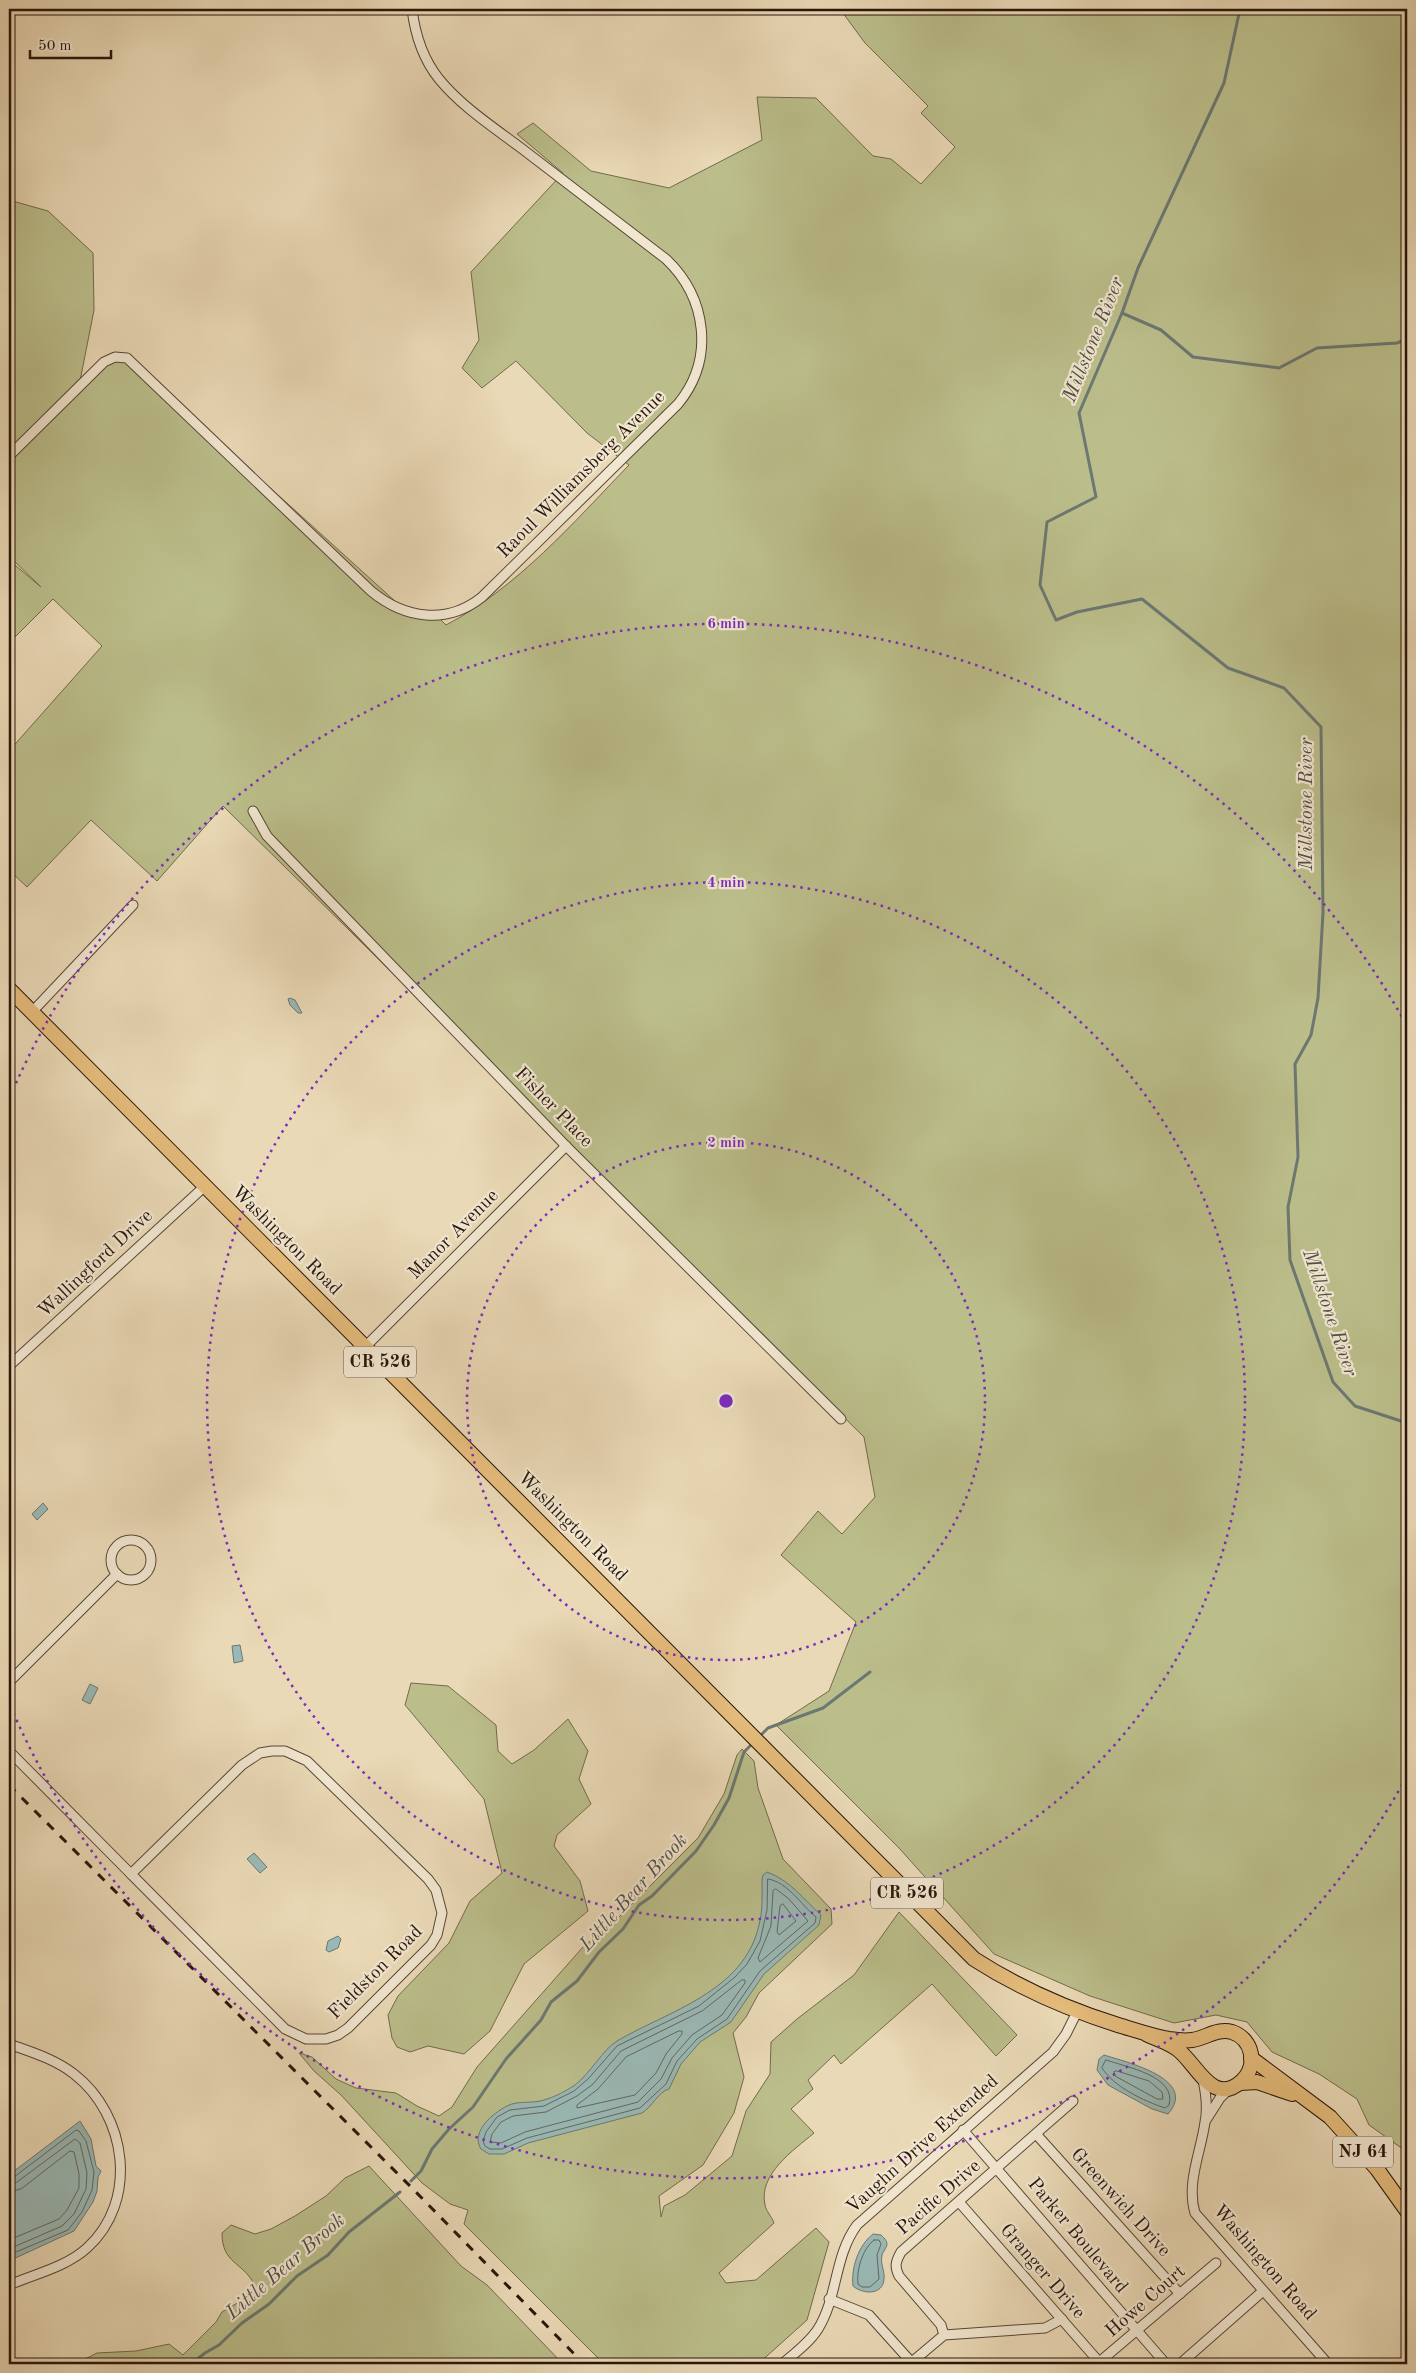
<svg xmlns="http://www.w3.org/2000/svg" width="1416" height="2373" viewBox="0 0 1416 2373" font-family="'Old Standard TT',serif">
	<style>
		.green { fill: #bbbe8b; stroke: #726a4c }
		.water { fill: #9ab9b6; stroke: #6c7872 }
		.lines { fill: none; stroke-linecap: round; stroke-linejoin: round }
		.shore { stroke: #616861; stroke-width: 1 }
		.stream { stroke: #6c7872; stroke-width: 3 }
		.minor-casing { stroke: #584736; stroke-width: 11 }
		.primary-casing { stroke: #28160c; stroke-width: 16 }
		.minor { stroke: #f1e6d0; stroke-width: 9 }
		.primary { stroke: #e5bc7b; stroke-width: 14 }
		.rail { stroke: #28160c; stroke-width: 3; stroke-dasharray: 9 9; stroke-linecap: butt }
		.ring { fill: none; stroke: #7b2cbf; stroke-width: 2.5; stroke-dasharray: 2.5 5 }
		.labels { text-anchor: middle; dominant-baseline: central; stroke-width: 4.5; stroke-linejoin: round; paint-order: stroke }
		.shield { fill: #f1e6d0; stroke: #645447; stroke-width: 1 }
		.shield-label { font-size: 18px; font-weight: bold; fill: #28160c }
		.street-label { font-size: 19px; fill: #28160c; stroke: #f1e6d0 }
		.water-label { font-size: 20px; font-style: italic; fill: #504f48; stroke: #f1e6d0 }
		.centre { fill: #7b2cbf; stroke: #f1e6d0; stroke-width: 2.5 }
		.ring-label { font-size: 15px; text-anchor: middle; font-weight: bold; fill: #7b2cbf; stroke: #f1e6d0; stroke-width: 4.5; stroke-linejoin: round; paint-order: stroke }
	</style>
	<rect width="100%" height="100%" fill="#ead9b6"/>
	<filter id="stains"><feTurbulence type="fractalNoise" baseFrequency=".004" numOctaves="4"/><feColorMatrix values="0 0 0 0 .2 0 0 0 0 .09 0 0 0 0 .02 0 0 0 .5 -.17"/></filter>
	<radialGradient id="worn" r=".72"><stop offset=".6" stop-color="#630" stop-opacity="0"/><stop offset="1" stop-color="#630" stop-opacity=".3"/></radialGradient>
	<!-- green -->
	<g class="green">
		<path d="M 840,9 L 1407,9 L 1407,2152 L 1369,2125 L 1357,2099 L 1319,2074 L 1272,2052 L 1247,2022 L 1216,2015 L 1174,2023 L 1090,1996 L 994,1954 L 899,1848 L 776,1725 L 829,1691 L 856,1622 L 781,1555 L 818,1511 L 842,1534 L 875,1497 L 864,1437 L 223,806 L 157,881 L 91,820 L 27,887 L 9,870 L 9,751 L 102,646 L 53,599 L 9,643 L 9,560 L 41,587 L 9,556 L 9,200 L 48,211 L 93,253 L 94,310 L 79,386 L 100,366 L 119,357 L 180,406 L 407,612 L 436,615 L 446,625 C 518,587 573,523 629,465 L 587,433 L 516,361 L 482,388 L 462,368 L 479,340 L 471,272 L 563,173 L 517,134 L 533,123 L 591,171 L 669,188 L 762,140 L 757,97 L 816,98 L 873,156 L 891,159 L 921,184 L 955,147 L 921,113 L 928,106 L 865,43 Z"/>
		<path d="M 411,1683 L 448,1686 L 496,1725 L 498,1751 L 512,1764 L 534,1750 L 568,1719 L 588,1751 L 579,1779 L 591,1804 L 557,1835 L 554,1846 L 580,1881 L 588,1911 L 524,1964 L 490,2031 L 464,2054 L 428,2046 L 410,2052 L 397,2047 L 392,2038 L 388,2015 L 398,1996 L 449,1943 L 470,1901 L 502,1873 L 484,1799 L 405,1705 Z"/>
		<path d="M 742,1749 L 754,1761 L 758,1788 L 783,1859 L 831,1909 L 832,1924 L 759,1993 L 746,2017 L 733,2033 L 744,2077 L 734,2113 L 703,2165 L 659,2196 L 661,2217 L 664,2206 L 685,2195 L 732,2156 L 746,2111 L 770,2074 L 771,2042 L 797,2019 L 854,1975 L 899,1912 L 1017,2035 L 996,2056 L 932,1984 L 841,2064 L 834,2055 L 808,2080 L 813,2089 L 791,2109 L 814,2133 C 794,2150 758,2174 765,2205 C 766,2211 772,2217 774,2223 L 719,2273 L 726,2283 L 756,2280 L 816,2228 L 829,2242 L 807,2320 L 758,2364 L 604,2364 L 464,2224 L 468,2210 L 450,2204 L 422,2183 L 341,2095 L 314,2071 L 299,2053 L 312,2057 L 336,2079 L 356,2088 L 396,2093 L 417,2106 L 439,2116 L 452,2107 L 477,2067 L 583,1947 L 617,1919 L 698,1838 L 724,1794 L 737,1755 Z"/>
		<path d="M 369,2166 L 461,2266 L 487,2285 L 563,2364 L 75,2364 L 97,2353 L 136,2351 L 169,2344 L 183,2355 L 216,2322 L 222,2312 L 251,2295 L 254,2284 C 243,2262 222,2264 222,2233 L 231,2225 L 255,2234 L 271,2229 L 295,2216 L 326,2196 L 345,2178 Z"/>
	</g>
	<!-- water -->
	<g class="water">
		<path d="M 290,998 L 295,1000 L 302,1013 L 298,1013 L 290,1005 L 288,999 Z"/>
		<path d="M 43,1503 L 48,1509 L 37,1520 L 32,1514 Z"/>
		<path d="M 240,1645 L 243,1661 L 234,1663 L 232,1646 Z"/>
		<path d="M 90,1684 L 98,1688 L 90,1704 L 82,1700 Z"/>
		<path d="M 254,1853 L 267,1867 L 260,1873 L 247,1859 Z"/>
		<path d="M 767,1872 C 790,1880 804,1900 821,1915 L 819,1925 L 764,1974 L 731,2022 L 700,2042 L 681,2064 L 669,2089 C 658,2092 652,2107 642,2113 L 528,2143 L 504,2154 L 489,2154 L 481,2149 C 470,2132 493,2113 507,2106 C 518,2100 533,2104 544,2100 C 555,2097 566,2091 575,2085 C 590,2074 603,2049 617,2041 C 668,2011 744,1992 759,1925 C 763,1910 762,1895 762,1880 L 763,1875 Z"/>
		<path d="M 338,1936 L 341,1939 L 338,1948 L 329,1952 L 326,1950 L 328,1941 Z"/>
		<path d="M 1104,2055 C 1126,2062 1199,2079 1168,2114 L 1152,2109 L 1108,2085 L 1097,2070 L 1099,2059 Z"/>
		<path d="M 80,2121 L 91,2139 L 96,2166 L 101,2171 L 98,2177 L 97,2191 L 93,2202 L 74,2231 L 9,2261 L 9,2175 Z"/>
		<path d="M 873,2234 L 881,2235 C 884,2238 887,2240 887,2245 C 886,2248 883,2252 882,2255 C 880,2264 885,2271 884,2279 C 883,2296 862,2294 853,2286 C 851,2268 858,2246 873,2234 Z"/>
	</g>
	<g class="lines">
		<!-- shore -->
		<g class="shore">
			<path d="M 768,1879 C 788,1882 801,1905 816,1917 L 815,1923 L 760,1971 L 727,2019 L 697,2039 L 677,2061 L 666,2084 L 640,2108 L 527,2138 L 502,2149 L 490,2149 L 485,2146 L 483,2141 L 486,2132 L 497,2117 L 510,2110 L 544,2106 L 574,2091 L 588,2079 L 617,2046 L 699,2006 L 735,1977 L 747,1964 L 760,1941 L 767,1910 Z"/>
			<path d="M 776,1889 L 789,1899 L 808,1921 L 760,1962 L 758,1958 L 771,1926 L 773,1891 Z"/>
			<path d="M 783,1904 L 796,1921 L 779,1935 L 777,1932 L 780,1906 Z"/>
			<path d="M 742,1980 L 745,1980 L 745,1983 L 722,2015 L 692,2035 L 672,2058 L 661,2079 L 638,2102 L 525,2132 L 501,2143 L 490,2142 L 492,2134 L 501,2122 L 513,2116 L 546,2112 L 577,2096 L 593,2084 L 621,2051 L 702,2011 Z"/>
			<path d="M 679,2031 L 682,2031 L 682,2034 L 666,2054 L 656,2073 L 635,2095 L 577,2108 L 577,2105 L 598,2089 L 626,2057 Z"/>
			<path d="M 1106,2060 C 1126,2067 1177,2076 1169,2105 L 1165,2108 C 1144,2101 1114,2087 1102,2068 Z"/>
			<path d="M 1117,2071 L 1149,2081 L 1162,2092 L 1163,2099 L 1157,2099 L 1115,2076 L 1114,2072 Z"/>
			<path d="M 9,2178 L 14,2177 L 76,2130 L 79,2131 L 86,2141 L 94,2172 L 92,2190 L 82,2212 L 68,2230 L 9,2255"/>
			<path d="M 9,2185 L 17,2182 L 75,2139 L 80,2143 L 87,2173 L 86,2189 L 74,2214 L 62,2226 L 9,2249"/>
			<path d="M 9,2192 L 21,2189 L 70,2151 L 74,2152 L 79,2174 L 79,2188 L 67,2210 L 59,2219 L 9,2240"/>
			<path d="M 874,2240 L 879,2240 L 881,2244 L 877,2255 L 879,2279 L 870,2287 L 862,2287 L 858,2284 C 856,2270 863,2248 874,2240 Z"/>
		</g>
		<!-- stream -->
		<g class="stream">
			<path d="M 1240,9 L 1224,83 L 1138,268 L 1122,313 L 1079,413 L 1096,497 L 1047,522 L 1040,585 L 1056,620 L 1077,612 L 1142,599 L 1228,668 L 1284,688 L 1321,727 L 1323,913 L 1318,998 L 1311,1035 L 1295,1064 L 1298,1157 L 1288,1207 L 1290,1260 L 1333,1382 L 1355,1406 L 1407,1423"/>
			<path d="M 1122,313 L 1161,330 L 1193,357 L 1279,368 L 1317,348 L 1397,343 L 1407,339"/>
			<path d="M 759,1737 L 768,1728 L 823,1708 L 870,1672"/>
			<path d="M 411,2181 L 421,2171 L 432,2149 L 449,2129 L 473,2107 L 506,2059 L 541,2020 L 551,2002 L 577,1981 L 599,1952 L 623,1929 L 639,1905 L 652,1896 L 696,1851 L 714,1825 L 729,1798 L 744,1752 L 753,1743"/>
			<path d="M 191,2364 L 205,2353 L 219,2345 L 242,2323 L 269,2304 L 297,2276 L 328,2255 L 349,2232 L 400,2192"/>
		</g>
		<!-- minor casing -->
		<g class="minor-casing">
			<g id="minor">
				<path d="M 9,456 L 104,362 L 115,357 L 127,358 L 371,591 C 405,619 447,625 482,597 L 678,404 C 715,359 707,298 666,259 C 618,222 569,185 521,148 C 493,127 461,106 439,79 C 423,59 415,34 412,9"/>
				<path d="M 253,811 L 267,836 L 566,1146 L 841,1419"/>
				<path d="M 32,1012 L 133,905"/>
				<path d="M 365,1347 L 566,1146"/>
				<path d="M 9,1366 L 205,1186"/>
				<circle cx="131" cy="1560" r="20"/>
				<path d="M 9,1682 L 117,1574"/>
				<path d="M 9,1751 L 131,1874"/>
				<path d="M 272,1751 L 285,1751 L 307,1761 L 428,1879 L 436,1890 L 442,1913 L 437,1935 L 431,1945 L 348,2028 L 338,2035 L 326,2039 L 306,2039 L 285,2029 L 131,1874 L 242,1765 L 260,1753 Z"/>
				<path d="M 9,2044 C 31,2052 55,2059 74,2074 C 127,2115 139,2201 87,2248 C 66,2267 35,2274 9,2285"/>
				<path d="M 1203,2080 C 1206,2094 1208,2108 1205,2122 C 1201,2152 1186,2183 1195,2213 L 1328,2364"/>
				<path d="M 1206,2120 L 1220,2098 L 1229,2089"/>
				<path d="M 963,2130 L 1166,2364"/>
				<path d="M 1036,2134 L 1180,2294"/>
				<path d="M 959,2202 L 1100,2363"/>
				<path d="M 829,2299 L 869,2315 L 913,2364"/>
				<path d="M 944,2335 L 941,2325 L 899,2276 C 894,2266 896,2261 901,2252 L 1073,2101"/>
				<path d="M 912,2362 L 944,2335 L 1045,2328 L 1062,2319"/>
				<path d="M 782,2364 C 794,2354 809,2343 818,2329 C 838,2297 834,2256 857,2225 L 1053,2052 L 1066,2034 L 1077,2012"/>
				<path d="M 1097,2364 L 1216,2263"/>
				<path d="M 1180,2364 L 1263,2291"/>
			</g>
		</g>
		<!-- primary casing -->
		<g class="primary-casing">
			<g id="primary">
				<path d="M 9,989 L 974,1959 C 1019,1988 1067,2009 1118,2025 C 1135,2030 1152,2036 1169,2039 C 1176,2040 1185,2041 1192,2040 C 1206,2038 1217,2028 1232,2032 C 1253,2039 1258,2066 1242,2081 C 1212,2108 1196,2062 1177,2049 C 1168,2042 1156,2039 1146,2034"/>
				<path d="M 1251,2058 L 1330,2117 L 1377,2169 L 1407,2211"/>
				<path d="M 1240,2083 L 1257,2082 L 1292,2094"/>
			</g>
		</g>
		<!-- minor -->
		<use href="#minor" class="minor"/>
		<!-- primary -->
		<use href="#primary" class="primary"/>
		<!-- rail -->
		<path class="rail" d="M 9,1785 L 412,2188 L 584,2364"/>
	</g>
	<!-- distance rings -->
	<g class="ring">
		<circle cx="726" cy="1401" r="259"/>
		<circle cx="726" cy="1401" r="519"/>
		<path d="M1406 1778A778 778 0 0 1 10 1705M10 1097A778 778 0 0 1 1406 1024"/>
	</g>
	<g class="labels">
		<!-- shield labels -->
		<g class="shield">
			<rect x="344" y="1346.5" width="72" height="31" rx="4"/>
			<rect x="871" y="1877.5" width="72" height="31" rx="4"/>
			<rect x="1333" y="2136.5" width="60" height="31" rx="4"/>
		</g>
		<g class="shield-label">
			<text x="380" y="1362">CR 526</text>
			<text x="907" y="1893">CR 526</text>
			<text x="1363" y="2152">NJ 64</text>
		</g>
		<!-- street labels -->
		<g class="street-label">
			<text transform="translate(582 475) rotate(-45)">Raoul Williamsberg Avenue</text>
			<text transform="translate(553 1108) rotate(46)">Fisher Place</text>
			<text transform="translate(454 1235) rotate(-45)">Manor Avenue</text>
			<text transform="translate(286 1241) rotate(45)">Washington Road</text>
			<text transform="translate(96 1264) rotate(-43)">Wallingford Drive</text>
			<text transform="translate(572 1527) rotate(45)">Washington Road</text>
			<text transform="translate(376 1973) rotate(-45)">Fieldston Road</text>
			<text transform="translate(923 2145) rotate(-42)">Vaughn Drive Extended</text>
			<text transform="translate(939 2198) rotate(-41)">Pacific Drive</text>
			<text transform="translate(1120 2203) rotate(48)">Greenwich Drive</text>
			<text transform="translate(1077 2236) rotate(50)">Parker Boulevard</text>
			<text transform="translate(1264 2263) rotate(49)">Washington Road</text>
			<text transform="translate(1042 2272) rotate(49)">Granger Drive</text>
			<text transform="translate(1146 2302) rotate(-41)">Howe Court</text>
		</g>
		<!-- water labels -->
		<g class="water-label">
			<text transform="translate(1094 340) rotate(-68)">Millstone River</text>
			<text transform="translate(1307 804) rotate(-90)">Millstone River</text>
			<text transform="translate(1329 1313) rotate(71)">Millstone River</text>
			<text transform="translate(634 1893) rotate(-48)">Little Bear Brook</text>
			<text transform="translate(286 2267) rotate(-41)">Little Bear Brook</text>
		</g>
	</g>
	<circle cx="726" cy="1401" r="8" class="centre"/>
	<g class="ring-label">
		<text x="726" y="628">6 min</text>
		<text x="726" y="887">4 min</text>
		<text x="726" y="1147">2 min</text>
	</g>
	<!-- margin -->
	<rect width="1416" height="2373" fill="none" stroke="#ead9b6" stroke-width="30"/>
	<rect x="10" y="10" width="1396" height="2353" fill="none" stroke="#28160c" stroke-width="2.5"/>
	<rect x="15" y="15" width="1386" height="2343" fill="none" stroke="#28160c"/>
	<!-- scale -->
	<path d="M30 50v8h81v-8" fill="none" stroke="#28160c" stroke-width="2.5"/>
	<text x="38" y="50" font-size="15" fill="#28160c" stroke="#f1e6d0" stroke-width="4" paint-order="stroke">50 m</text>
	<rect width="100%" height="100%" filter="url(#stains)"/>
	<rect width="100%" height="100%" fill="url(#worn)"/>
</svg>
